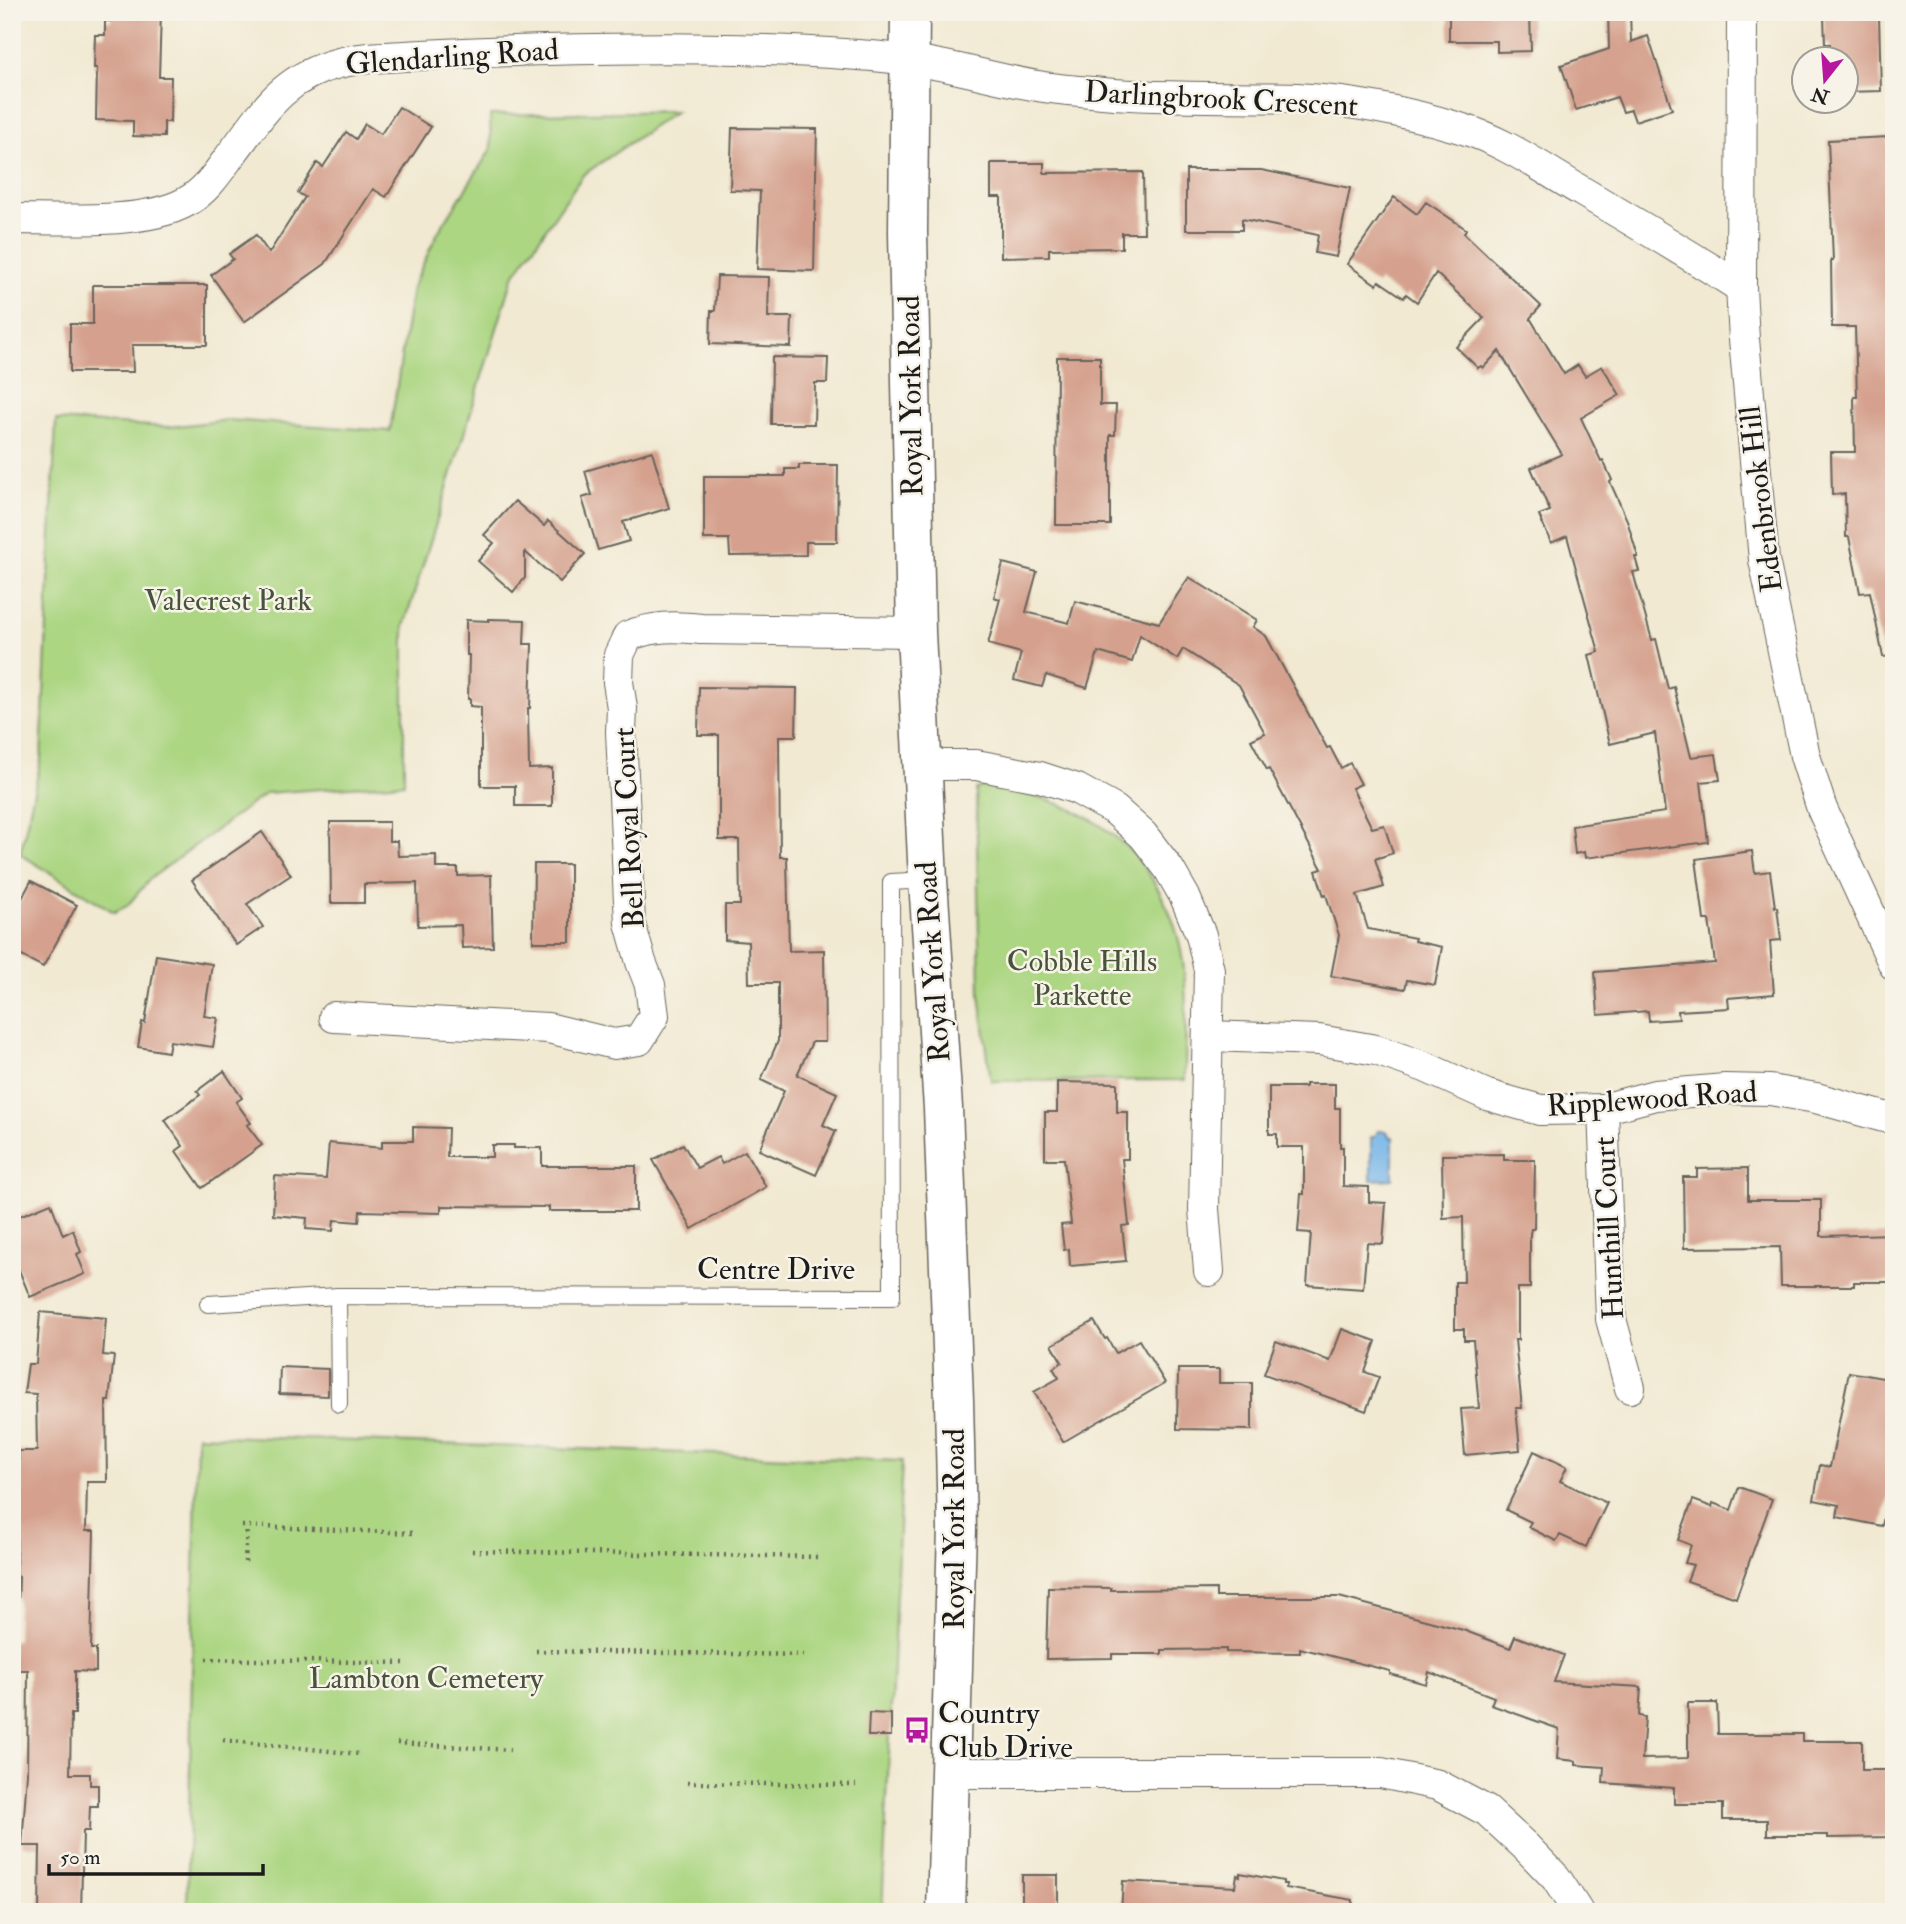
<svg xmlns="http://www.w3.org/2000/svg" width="1906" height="1924" viewBox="0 0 1906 1924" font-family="'IM FELL Double Pica',serif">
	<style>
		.green { fill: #acd682; stroke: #64794f; stroke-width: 2 }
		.water { fill: #75b5e9; stroke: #486882; stroke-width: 2 }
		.building { fill: #d5a18e }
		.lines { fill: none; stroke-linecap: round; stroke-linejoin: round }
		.lane-casing { stroke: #67645c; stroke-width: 18 }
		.street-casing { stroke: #67645c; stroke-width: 32 }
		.secondary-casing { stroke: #67645c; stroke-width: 41 }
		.path { stroke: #67645c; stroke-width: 4.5; stroke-dasharray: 2 5; stroke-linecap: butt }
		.lane { stroke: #fff; stroke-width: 16 }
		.street { stroke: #fff; stroke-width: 30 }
		.secondary { stroke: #fff; stroke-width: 38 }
		.labels { text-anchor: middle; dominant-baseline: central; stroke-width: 5; stroke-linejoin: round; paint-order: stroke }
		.street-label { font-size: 30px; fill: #1c1c1c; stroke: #f7f3e8 }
		.park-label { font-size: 30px; fill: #47543b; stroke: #f7f3e8 }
		.poi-label { font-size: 30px; fill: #1c1c1c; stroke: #f7f3e8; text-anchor: start }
	</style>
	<rect width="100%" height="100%" fill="#f7f3e8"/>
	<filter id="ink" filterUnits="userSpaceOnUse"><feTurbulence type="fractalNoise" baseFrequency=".0143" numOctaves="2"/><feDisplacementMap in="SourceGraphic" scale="14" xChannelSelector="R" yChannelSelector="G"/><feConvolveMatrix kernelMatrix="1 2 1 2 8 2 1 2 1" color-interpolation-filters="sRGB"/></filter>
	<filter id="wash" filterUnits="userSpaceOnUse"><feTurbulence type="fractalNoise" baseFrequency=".00686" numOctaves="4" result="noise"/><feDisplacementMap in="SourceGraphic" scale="28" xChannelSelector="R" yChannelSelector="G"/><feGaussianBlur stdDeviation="1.57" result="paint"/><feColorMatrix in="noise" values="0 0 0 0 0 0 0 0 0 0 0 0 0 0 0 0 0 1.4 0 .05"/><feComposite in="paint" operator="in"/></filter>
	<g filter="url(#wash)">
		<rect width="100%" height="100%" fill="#f1e9d2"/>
		<!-- green -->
		<g class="green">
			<path d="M 676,111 L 583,175 L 513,277 L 404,626 L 404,783 L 266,793 L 150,879 L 127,906 L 114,912 L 20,854 L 41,760 L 56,420 L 168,427 L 228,420 L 390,431 L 412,288 L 437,234 L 491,149 L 490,115 Z"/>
			<path d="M 986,786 L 994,786 C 1015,791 1036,795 1056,803 C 1075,810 1096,821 1112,834 C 1150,865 1177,914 1183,962 C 1188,1001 1185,1041 1185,1080 L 991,1081 L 980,995 L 976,789 Z"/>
			<path d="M 197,1435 L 902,1461 L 882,1912 L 187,1912 Z"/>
		</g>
		<!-- water -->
		<path class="water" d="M 1378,1131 L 1385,1131 L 1388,1133 L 1389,1137 L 1393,1137 L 1393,1179 L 1371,1180 L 1371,1137 L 1375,1137 Z"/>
		<g id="blocks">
			<!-- building -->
			<g class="building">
				<path d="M 111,12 L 161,12 L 159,77 L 171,77 L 170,122 L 164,122 L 164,137 L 133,136 L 133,121 L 96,120 L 97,68 L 94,68 L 95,35 L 105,35 L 105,21 L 111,21 Z"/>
				<path d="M 1449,12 L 1530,12 L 1531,51 L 1497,52 L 1497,41 L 1449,41 Z"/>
				<path d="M 1608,12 L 1630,12 L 1631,42 L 1648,36 L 1672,109 L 1635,121 L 1631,110 L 1623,112 L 1617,97 L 1576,110 L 1561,65 L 1609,49 Z"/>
				<path d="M 1879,16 L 1881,91 L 1846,92 L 1846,60 L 1831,60 L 1830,44 L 1825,44 L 1824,17 Z"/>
				<path d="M 399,107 L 431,127 L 386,197 L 373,189 L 325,264 L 244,322 L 211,275 L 233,259 L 229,254 L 256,235 L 269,253 L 305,197 L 298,193 L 317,163 L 323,167 L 346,132 L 356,139 L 365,124 L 381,134 Z"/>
				<path d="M 732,128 L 817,129 L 814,271 L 757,269 L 760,191 L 730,190 Z"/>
				<path d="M 1888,137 L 1892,232 L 1894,232 L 1894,270 L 1890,270 L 1892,350 L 1894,349 L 1894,656 L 1883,657 L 1870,592 L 1860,593 L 1849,537 L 1846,537 L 1845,494 L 1832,495 L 1831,452 L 1855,452 L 1854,397 L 1857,397 L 1855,327 L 1832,327 L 1831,260 L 1833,260 L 1828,140 Z"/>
				<path d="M 991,163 L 1044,163 L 1044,173 L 1143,172 L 1144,233 L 1122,233 L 1122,248 L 1049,249 L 1049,256 L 1001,257 L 1001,197 L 991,197 Z"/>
				<path d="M 1186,170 L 1261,170 L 1350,188 L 1336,257 L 1315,253 L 1318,235 L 1242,219 L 1242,230 L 1186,230 Z"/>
				<path d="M 1394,197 L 1417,214 L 1426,202 L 1466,229 L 1464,233 L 1541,306 L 1530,318 L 1564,374 L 1578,365 L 1585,376 L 1602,366 L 1620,395 L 1581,418 L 1601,461 L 1603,460 L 1612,480 L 1610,482 L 1627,520 L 1638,557 L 1635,557 L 1639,571 L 1633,572 L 1639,594 L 1652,640 L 1656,639 L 1668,689 L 1674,687 L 1691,757 L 1716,754 L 1720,780 L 1701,782 L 1708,842 L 1585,858 L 1584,852 L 1575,854 L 1572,826 L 1665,812 L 1655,733 L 1610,744 L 1589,655 L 1599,652 L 1567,536 L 1551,543 L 1539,515 L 1550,511 L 1531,468 L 1562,454 L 1499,351 L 1483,368 L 1481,366 L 1478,368 L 1456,347 L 1484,318 L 1436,273 L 1417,302 L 1406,294 L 1404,298 L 1379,281 L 1377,285 L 1347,264 Z"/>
				<path d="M 717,276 L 769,277 L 768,317 L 792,317 L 791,347 L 710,344 L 711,311 L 715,311 Z"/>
				<path d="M 93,285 L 207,285 L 207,345 L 132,345 L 133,372 L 70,372 L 70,324 L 93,324 Z"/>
				<path d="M 772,357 L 828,358 L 827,383 L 815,383 L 814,424 L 771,424 Z"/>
				<path d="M 1057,357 L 1100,357 L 1100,405 L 1116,405 L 1115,435 L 1110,435 L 1110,525 L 1056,525 Z"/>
				<path d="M 652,451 L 669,508 L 623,522 L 629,541 L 598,550 L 582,498 L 592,495 L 585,471 Z"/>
				<path d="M 799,465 L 838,465 L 837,542 L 806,542 L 806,555 L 730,556 L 729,539 L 704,539 L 704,476 L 785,476 L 785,469 L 799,469 Z"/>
				<path d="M 515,501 L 544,526 L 548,521 L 585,554 L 560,582 L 525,552 L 525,578 L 513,592 L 478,561 L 494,543 L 484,535 Z"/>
				<path d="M 1003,563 L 1037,572 L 1026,612 L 1069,623 L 1075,601 L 1159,623 L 1189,577 L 1257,620 L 1253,627 L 1266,636 L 1327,748 L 1330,747 L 1341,768 L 1350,763 L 1361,784 L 1352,788 L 1372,828 L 1384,825 L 1393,853 L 1375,859 L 1384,887 L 1357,895 L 1368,929 L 1415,938 L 1414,941 L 1442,947 L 1435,985 L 1407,980 L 1405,989 L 1331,976 L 1339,935 L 1326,895 L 1324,896 L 1316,871 L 1322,869 L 1269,769 L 1267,770 L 1251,740 L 1265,733 L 1239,685 L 1183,649 L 1177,659 L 1140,635 L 1132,662 L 1098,652 L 1087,688 L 1046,675 L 1042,687 L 1014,680 L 1021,653 L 988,644 L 1000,599 L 994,597 Z"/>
				<path d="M 489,619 L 525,620 L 524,644 L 532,644 L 530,708 L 528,708 L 529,769 L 552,768 L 552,806 L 515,806 L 515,786 L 481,786 L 481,707 L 470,706 L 470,699 L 468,699 L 469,655 L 467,655 L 467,647 L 466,647 L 466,620 L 489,621 Z"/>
				<path d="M 699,687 L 797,688 L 796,736 L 779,736 L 780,857 L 787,857 L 789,951 L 824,950 L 825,1042 L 812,1042 L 797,1075 L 837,1093 L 823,1125 L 836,1131 L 816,1175 L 759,1150 L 784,1091 L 761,1080 L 778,1041 L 778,983 L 749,983 L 748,942 L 725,940 L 725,905 L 740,905 L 739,840 L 719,840 L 719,735 L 698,735 Z"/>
				<path d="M 330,822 L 389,822 L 389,841 L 397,841 L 398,856 L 436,855 L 436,868 L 458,868 L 458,876 L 491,875 L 493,947 L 462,948 L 461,925 L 418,926 L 417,883 L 364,884 L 364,903 L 331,903 Z"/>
				<path d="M 262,832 L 291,875 L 247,904 L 263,927 L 236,945 L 192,880 Z"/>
				<path d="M 1752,851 L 1755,873 L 1770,871 L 1775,907 L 1777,907 L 1781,940 L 1770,941 L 1774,994 L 1728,998 L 1729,1008 L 1678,1011 L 1679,1019 L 1649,1021 L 1648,1011 L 1598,1015 L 1595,972 L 1715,963 L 1709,920 L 1704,920 L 1696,859 Z"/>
				<path d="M 534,864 L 570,864 L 570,942 L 533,942 Z"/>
				<path d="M 31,881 L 77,905 L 43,967 L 12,951 L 12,917 Z"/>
				<path d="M 156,955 L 212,964 L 204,1016 L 218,1018 L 213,1047 L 170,1041 L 168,1052 L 138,1047 L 142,1022 L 145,1023 Z"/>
				<path d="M 224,1071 L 242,1098 L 236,1102 L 251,1123 L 247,1125 L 262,1145 L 202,1188 L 176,1151 L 183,1146 L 165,1120 L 200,1095 L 197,1091 Z"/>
				<path d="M 1057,1082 L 1117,1083 L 1117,1112 L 1128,1112 L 1128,1159 L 1122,1159 L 1129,1225 L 1122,1226 L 1126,1261 L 1070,1266 L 1069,1249 L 1064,1250 L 1061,1225 L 1071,1224 L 1064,1159 L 1045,1159 L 1045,1112 L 1057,1112 Z"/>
				<path d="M 1305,1084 L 1335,1084 L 1335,1108 L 1340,1108 L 1340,1147 L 1343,1147 L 1343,1186 L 1369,1187 L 1369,1202 L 1386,1203 L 1383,1244 L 1367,1243 L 1363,1289 L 1307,1285 L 1311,1233 L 1298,1232 L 1301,1194 L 1304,1194 L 1304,1147 L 1277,1147 L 1277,1134 L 1269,1134 L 1269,1087 L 1305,1087 Z"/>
				<path d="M 413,1127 L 448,1128 L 447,1157 L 492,1157 L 492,1145 L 514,1145 L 514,1148 L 542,1148 L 542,1166 L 636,1166 L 636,1211 L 549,1211 L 549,1207 L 441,1206 L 441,1213 L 360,1211 L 359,1222 L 334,1220 L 333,1231 L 306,1229 L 307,1218 L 273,1215 L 275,1176 L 326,1179 L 329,1143 L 382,1148 L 382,1141 L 413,1141 Z"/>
				<path d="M 683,1144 L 697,1168 L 718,1157 L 722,1164 L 745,1151 L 766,1187 L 692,1229 L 653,1160 Z"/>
				<path d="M 1504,1154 L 1504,1160 L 1535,1160 L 1534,1229 L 1531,1229 L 1530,1234 L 1530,1288 L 1518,1288 L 1518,1340 L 1515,1340 L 1522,1408 L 1516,1408 L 1520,1450 L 1465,1455 L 1461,1409 L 1479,1408 L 1473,1340 L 1464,1340 L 1464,1329 L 1455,1329 L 1455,1282 L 1464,1282 L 1463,1217 L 1443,1218 L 1442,1155 Z"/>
				<path d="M 1748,1168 L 1748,1200 L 1821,1200 L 1821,1236 L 1894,1234 L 1894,1282 L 1854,1282 L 1854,1286 L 1781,1286 L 1780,1247 L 1684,1248 L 1683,1177 L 1697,1177 L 1697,1169 Z"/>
				<path d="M 51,1203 L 63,1235 L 73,1230 L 81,1252 L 77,1254 L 85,1274 L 30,1297 L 12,1253 L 12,1219 Z"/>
				<path d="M 40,1312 L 106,1318 L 103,1355 L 114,1356 L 109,1401 L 106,1401 L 107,1482 L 87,1482 L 86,1531 L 94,1531 L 91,1649 L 96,1649 L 96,1672 L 75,1671 L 75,1714 L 71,1714 L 70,1774 L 90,1774 L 90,1785 L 98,1785 L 98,1806 L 90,1806 L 89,1831 L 83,1831 L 81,1912 L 39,1912 L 40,1846 L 22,1846 L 27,1773 L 28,1670 L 12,1670 L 13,1640 L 17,1640 L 19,1577 L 17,1576 L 16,1557 L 18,1521 L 19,1521 L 19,1451 L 37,1451 L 36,1394 L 24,1393 L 28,1364 L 36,1364 Z"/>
				<path d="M 1094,1321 L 1105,1339 L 1107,1338 L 1116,1353 L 1139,1340 L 1165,1383 L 1063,1442 L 1034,1392 L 1059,1378 L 1053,1368 L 1062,1362 L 1052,1345 Z"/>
				<path d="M 1342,1329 L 1376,1341 L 1365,1372 L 1379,1377 L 1366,1411 L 1264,1374 L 1276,1341 L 1330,1361 Z"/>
				<path d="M 280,1367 L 328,1369 L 328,1396 L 279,1394 Z"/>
				<path d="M 1178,1369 L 1219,1369 L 1219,1383 L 1252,1383 L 1252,1430 L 1177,1429 Z"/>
				<path d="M 1849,1372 L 1894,1380 L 1894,1468 L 1882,1526 L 1837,1517 L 1839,1505 L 1814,1500 L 1820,1465 L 1830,1467 Z"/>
				<path d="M 1534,1451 L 1567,1467 L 1560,1481 L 1607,1503 L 1586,1547 L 1560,1535 L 1556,1541 L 1528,1527 L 1531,1522 L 1506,1510 Z"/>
				<path d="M 1739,1487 L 1772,1499 L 1736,1598 L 1687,1581 L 1693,1565 L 1685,1563 L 1691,1545 L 1678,1540 L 1693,1500 L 1712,1507 L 1713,1503 L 1731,1510 Z"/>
				<path d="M 1048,1587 L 1111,1588 L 1111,1590 L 1216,1589 L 1216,1597 L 1339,1597 L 1463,1630 L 1510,1648 L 1515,1636 L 1564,1655 L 1554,1682 L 1641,1687 L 1639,1716 L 1645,1717 L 1642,1759 L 1688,1758 L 1688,1703 L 1717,1703 L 1718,1734 L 1802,1734 L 1802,1741 L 1862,1741 L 1862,1770 L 1894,1770 L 1894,1837 L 1828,1838 L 1828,1835 L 1767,1835 L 1767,1820 L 1723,1820 L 1723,1804 L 1674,1804 L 1674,1788 L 1603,1783 L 1604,1767 L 1576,1765 L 1576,1761 L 1557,1759 L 1559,1729 L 1491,1705 L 1494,1697 L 1429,1672 L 1426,1684 L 1390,1674 L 1390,1671 L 1300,1648 L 1300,1653 L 1226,1652 L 1226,1649 L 1162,1650 L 1162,1654 L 1112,1654 L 1112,1658 L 1046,1659 Z"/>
				<path d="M 869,1713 L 891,1714 L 891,1736 L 868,1736 Z"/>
				<path d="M 1240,1873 L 1283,1881 L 1283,1884 L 1286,1884 L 1286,1888 L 1353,1900 L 1352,1912 L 1121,1912 L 1123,1881 L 1235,1887 L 1237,1875 L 1240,1876 Z"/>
				<rect x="1022" y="1875" width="36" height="37"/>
			</g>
		</g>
	</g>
	<g filter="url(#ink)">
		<use href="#blocks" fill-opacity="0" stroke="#67645c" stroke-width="2"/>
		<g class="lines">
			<!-- lane casing -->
			<g class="lane-casing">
				<g id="lane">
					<path d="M 338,1296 L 339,1404"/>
					<path d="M 208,1304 L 338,1296 L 892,1297 L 891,882 L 928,880"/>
				</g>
			</g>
			<!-- street casing -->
			<g class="street-casing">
				<g id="street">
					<path d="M 1742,12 L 1741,288 L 1744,339 L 1764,560 L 1805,756 L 1822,809 L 1894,965"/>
					<path d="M 12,219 C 60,219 145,225 186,202 C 205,192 217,174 230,156 C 263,113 282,77 339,63 C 360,57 383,57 404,56 C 441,54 478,52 515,51 C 643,47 774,46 903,59 C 949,64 993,79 1038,86 C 1060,90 1082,91 1103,93 C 1168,99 1232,96 1297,98 C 1352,101 1408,112 1460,128 C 1505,141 1543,169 1583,192 C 1636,223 1689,254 1741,288"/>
					<path d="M 923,765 L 976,765 L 1040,777 L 1077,789 L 1115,810 L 1143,835 L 1169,869 L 1185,897 L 1201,935 L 1209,970 L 1204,1209 L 1209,1271"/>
					<path d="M 334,1017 L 548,1028 L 614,1044 L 639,1040 L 654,1016 L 650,985 L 641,962 L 630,923 L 621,732 L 622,708 L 618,682 L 619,655 L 628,636 C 653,626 674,626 701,629 L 916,632"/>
					<path d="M 1208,1036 L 1319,1040 L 1376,1050 L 1425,1067 L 1487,1095 L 1540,1110 L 1603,1109 L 1655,1095 L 1725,1089 L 1770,1090 L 1816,1098 L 1884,1117 L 1894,1118"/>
					<path d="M 1603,1109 L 1611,1319 L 1630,1388"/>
					<path d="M 951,1773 L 1381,1773 L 1438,1785 L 1487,1811 L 1525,1846 L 1556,1878 L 1578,1912"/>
				</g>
			</g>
			<!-- secondary casing -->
			<g class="secondary-casing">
				<path id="secondary" d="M 910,12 L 908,232 L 916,632 L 928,880 L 943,1108 L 954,1401 L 957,1529 L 946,1912"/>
			</g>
			<!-- path -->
			<g class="path">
				<path d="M 242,1526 L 413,1533"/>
				<path d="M 472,1551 L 821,1557"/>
				<path d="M 245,1562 L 247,1527"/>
				<path d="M 536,1651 L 808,1655"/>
				<path d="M 206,1659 L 404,1663"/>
				<path d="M 223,1740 L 359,1754"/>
				<path d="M 397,1743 L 510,1750"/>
				<path d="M 687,1783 L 856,1785"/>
			</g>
			<!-- lane -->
			<use href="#lane" class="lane"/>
			<!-- street -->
			<use href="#street" class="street"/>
			<!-- secondary -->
			<use href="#secondary" class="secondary"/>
		</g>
	</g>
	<!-- icons -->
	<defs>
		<g id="bus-bare" transform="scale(2.1)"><path d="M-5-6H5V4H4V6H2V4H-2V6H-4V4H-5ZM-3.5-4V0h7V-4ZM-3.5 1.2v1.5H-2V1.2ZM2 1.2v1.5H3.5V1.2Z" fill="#b5179e" stroke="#f7f3e8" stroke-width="2.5" paint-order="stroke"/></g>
	</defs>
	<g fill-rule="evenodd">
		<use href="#bus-bare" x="917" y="1730"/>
	</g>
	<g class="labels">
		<!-- street labels -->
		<g class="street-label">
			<text transform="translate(452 57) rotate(-4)">Glendarling Road</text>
			<text transform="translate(1221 99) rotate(3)">Darlingbrook Crescent</text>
			<text transform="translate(911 396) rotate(-91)">Royal York Road</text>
			<text transform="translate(1761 499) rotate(-97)">Edenbrook Hill</text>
			<text transform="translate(629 828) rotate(-93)">Bell Royal Court</text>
			<text transform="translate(933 962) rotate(-94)">Royal York Road</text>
			<text transform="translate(1652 1099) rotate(-4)">Ripplewood Road</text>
			<text transform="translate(1609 1228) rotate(-93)">Hunthill Court</text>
			<text x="776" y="1269">Centre Drive</text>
			<text transform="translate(954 1529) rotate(-90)">Royal York Road</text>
		</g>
		<!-- park labels -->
		<g class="park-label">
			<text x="228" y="600">Valecrest Park</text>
			<text x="1082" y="961">Cobble Hills<tspan x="1082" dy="34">Parkette</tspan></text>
			<text x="426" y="1678">Lambton Cemetery</text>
		</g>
		<!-- poi labels -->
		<g class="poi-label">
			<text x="938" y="1713">Country<tspan x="938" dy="34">Club Drive</tspan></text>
		</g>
	</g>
	<!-- margin -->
	<rect width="1906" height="1924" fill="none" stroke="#f7f3e8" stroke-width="42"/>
	<!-- north arrow -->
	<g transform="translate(1825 80) rotate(197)"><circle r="33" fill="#f7f3e8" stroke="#9f9d96" stroke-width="2"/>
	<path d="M0-5L12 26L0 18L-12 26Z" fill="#b5179e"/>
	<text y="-10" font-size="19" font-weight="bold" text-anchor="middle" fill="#1c1c1c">N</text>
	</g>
	<!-- scale -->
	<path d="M49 1864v10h214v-10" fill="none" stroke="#1c1c1c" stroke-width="3.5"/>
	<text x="60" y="1864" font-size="21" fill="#1c1c1c" stroke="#f7f3e8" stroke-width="5" paint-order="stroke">50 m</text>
</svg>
